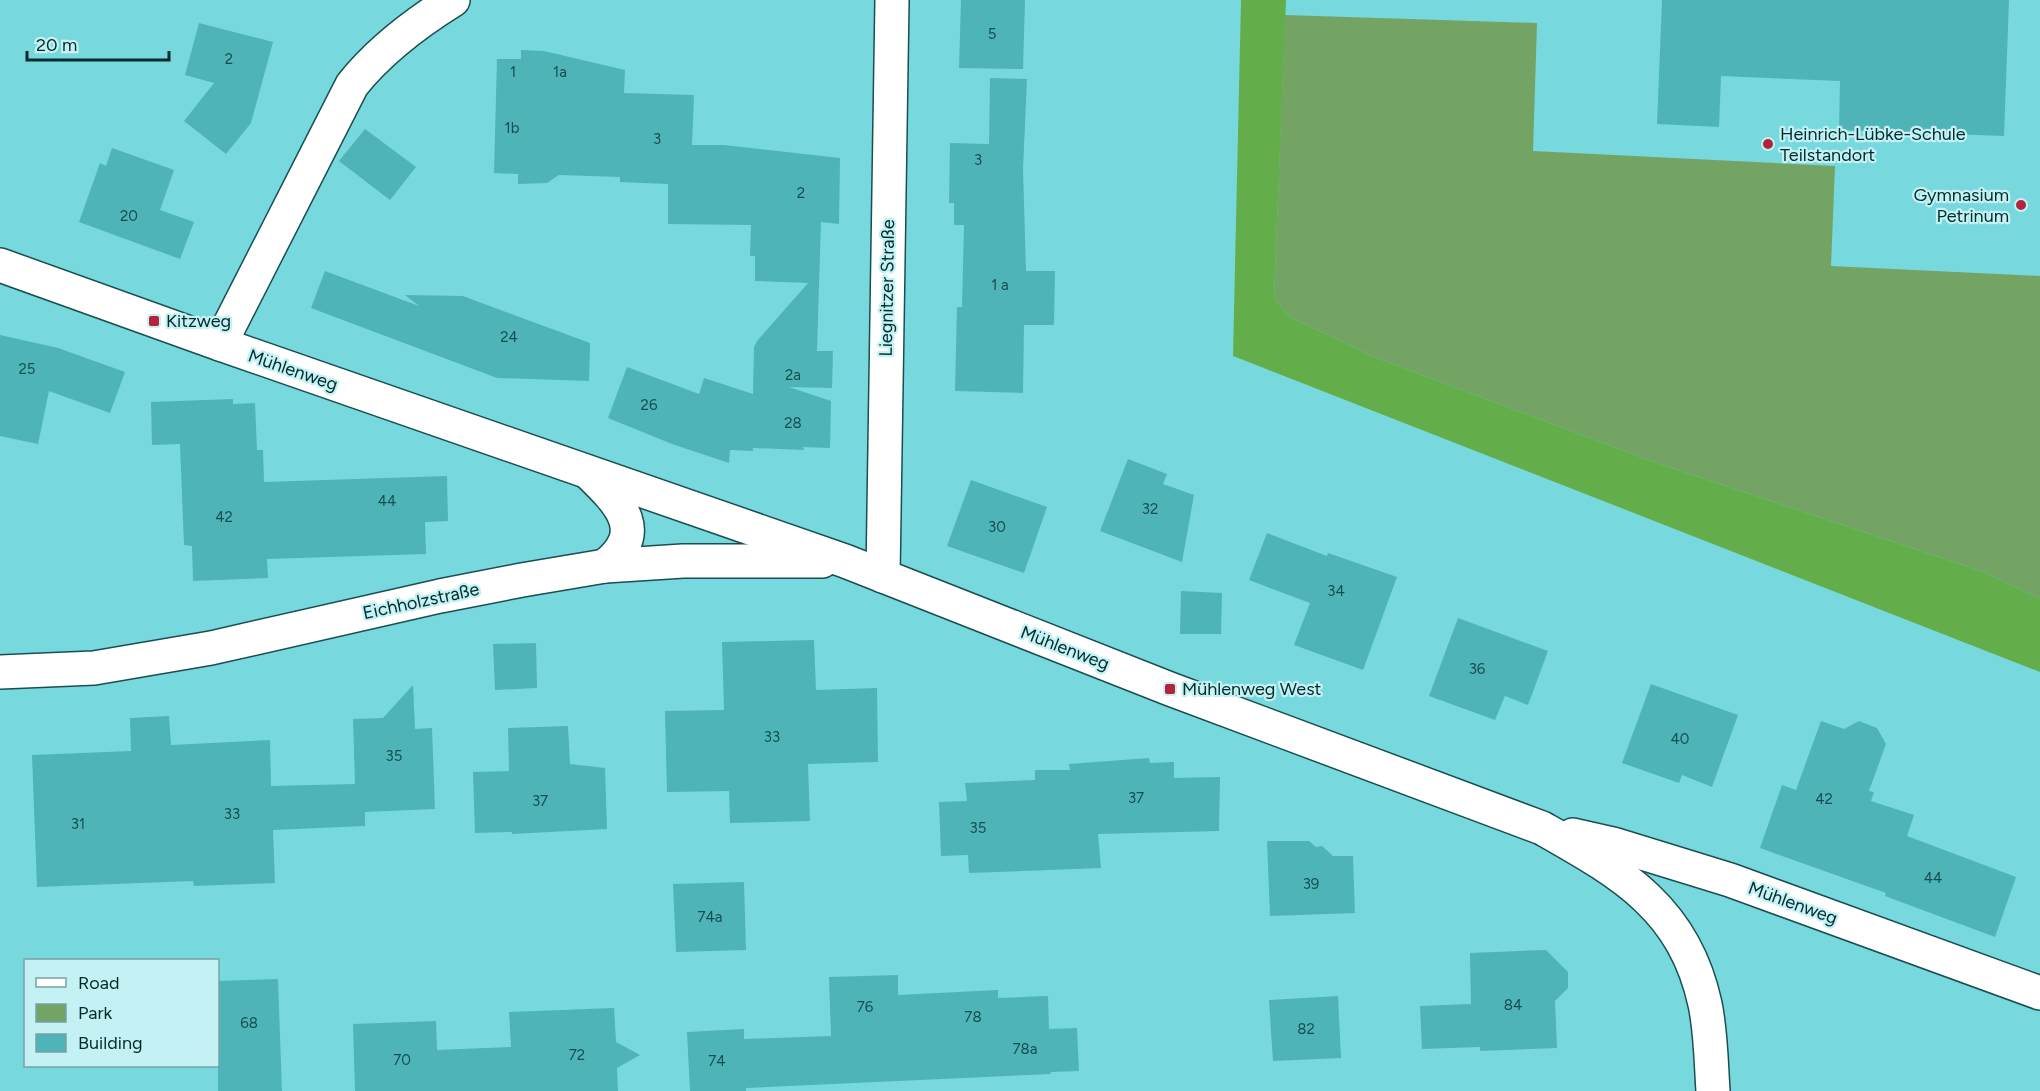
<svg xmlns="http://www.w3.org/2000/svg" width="2040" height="1091" viewBox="0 0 2040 1091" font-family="Figtree,sans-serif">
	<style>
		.green { fill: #73a464 }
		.forest { fill: #63ae4a }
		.building { fill: #4fb4b7 }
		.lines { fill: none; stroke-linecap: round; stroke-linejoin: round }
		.minor-casing { stroke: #194f51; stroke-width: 36 }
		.minor { stroke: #fff; stroke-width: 33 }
		.poi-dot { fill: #b5233b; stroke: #c4f1f3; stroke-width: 2 }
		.labels { text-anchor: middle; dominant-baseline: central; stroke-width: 4.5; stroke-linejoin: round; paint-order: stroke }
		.number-label { font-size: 15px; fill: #144e50 }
		.poi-label { font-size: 18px; fill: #002c2d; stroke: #c4f1f3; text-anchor: start }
		.street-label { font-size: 18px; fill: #002c2d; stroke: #c4f1f3 }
	</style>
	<rect width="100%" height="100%" fill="#77d9dd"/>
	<!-- green -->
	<path class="green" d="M 1285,15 L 1537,23 L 1533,151 L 1835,166 L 1831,266 L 2040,276 L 2040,599 L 1984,572 L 1654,462 L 1377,358 L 1290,317 L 1274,298 Z"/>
	<!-- forest -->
	<path class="forest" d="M 1241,0 L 1286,0 L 1274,298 L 1290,317 L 1377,358 L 1654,462 L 1984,572 L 2040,599 L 2040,672 L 1233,356 Z"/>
	<!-- building -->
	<g class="building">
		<path d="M 961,0 L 1025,0 L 1023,69 L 959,68 Z"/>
		<path d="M 1662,0 L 2009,0 L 2004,136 L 1839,130 L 1840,81 L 1721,76 L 1719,127 L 1657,124 Z"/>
		<path d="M 199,23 L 273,42 L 251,123 L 226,154 L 184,121 L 214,83 L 185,75 Z"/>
		<path d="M 521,50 L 544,51 L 625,70 L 624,93 L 694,95 L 692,145 L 724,145 L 840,158 L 839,224 L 821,222 L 817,351 L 833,351 L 832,388 L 789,387 L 831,401 L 830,448 L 803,447 L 804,450 L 753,448 L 753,451 L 730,450 L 729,463 L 672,444 L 608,418 L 627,367 L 699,394 L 704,378 L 753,394 L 754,347 L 757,341 L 808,283 L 755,281 L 755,256 L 750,256 L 751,225 L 668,224 L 668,184 L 620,182 L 620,177 L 559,175 L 547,183 L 518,184 L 518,174 L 494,173 L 497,59 L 521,59 Z"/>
		<path d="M 990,78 L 1027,79 L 1023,169 L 1026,271 L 1055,271 L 1054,325 L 1024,325 L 1023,393 L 955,391 L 957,307 L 962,307 L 964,225 L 954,225 L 954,203 L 949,203 L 950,143 L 989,144 Z"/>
		<path d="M 365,129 L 416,167 L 390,200 L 339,161 Z"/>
		<path d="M 112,148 L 174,170 L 160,210 L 194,222 L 180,259 L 79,222 L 100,163 L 106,166 Z"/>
		<path d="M 325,271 L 419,306 L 405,295 L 463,296 L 590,343 L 589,381 L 497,378 L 311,308 Z"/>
		<path d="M 0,335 L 58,348 L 125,372 L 110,413 L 49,391 L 38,444 L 0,436 Z"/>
		<path d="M 233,399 L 233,404 L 255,403 L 257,450 L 263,450 L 264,482 L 447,476 L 448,521 L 425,522 L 426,554 L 267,559 L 268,578 L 193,581 L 192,546 L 184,545 L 180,444 L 152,445 L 151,402 Z"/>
		<path d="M 1128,459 L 1167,474 L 1163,484 L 1194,495 L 1182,562 L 1100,531 Z"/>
		<path d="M 971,480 L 1047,507 L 1024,573 L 947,546 Z"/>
		<path d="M 1267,533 L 1327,556 L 1328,553 L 1397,577 L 1363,670 L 1294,645 L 1310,603 L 1249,580 Z"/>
		<path d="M 1181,591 L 1222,593 L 1221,634 L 1180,634 Z"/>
		<path d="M 1458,618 L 1548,651 L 1528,705 L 1505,696 L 1495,720 L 1429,696 Z"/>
		<path d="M 814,640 L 816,690 L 877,688 L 878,762 L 808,764 L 810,821 L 730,823 L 729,791 L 667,792 L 665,711 L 724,710 L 722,642 Z"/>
		<path d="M 536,643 L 537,688 L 495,690 L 493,644 Z"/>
		<path d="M 1651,684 L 1738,715 L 1712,787 L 1682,775 L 1679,783 L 1622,763 Z"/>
		<path d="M 413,685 L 415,729 L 432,728 L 435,809 L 365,812 L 365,826 L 273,830 L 275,883 L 194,886 L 193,881 L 37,887 L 32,755 L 131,751 L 130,718 L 169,716 L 171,745 L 270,740 L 271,786 L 355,784 L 353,719 L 383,718 Z"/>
		<path d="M 1821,721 L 1844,729 L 1859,721 L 1877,728 L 1886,744 L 1869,791 L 1874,792 L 1871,801 L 1914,815 L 1907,836 L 2016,877 L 1995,937 L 1885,896 L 1886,893 L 1760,848 L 1782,785 L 1796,790 Z"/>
		<path d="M 568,726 L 570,764 L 605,768 L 607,829 L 512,834 L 512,832 L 475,833 L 473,772 L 509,771 L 508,728 Z"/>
		<path d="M 1149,758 L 1150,763 L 1174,762 L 1174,778 L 1220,777 L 1219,831 L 1098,834 L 1101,868 L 969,873 L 968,855 L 941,856 L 939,802 L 967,801 L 965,783 L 1035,780 L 1035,770 L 1070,770 L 1069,764 Z"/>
		<path d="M 1267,841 L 1309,841 L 1316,847 L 1322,846 L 1333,856 L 1353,856 L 1355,913 L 1270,916 Z"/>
		<path d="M 744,882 L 746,950 L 676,952 L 673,884 Z"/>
		<path d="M 1546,950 L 1568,972 L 1568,988 L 1555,1001 L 1557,1048 L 1480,1051 L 1480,1047 L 1422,1049 L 1420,1006 L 1471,1004 L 1470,953 Z"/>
		<path d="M 898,975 L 898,995 L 998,990 L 998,998 L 1048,996 L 1049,1029 L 1077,1028 L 1079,1071 L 1050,1072 L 1051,1074 L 746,1088 L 746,1091 L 690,1091 L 687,1032 L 744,1029 L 744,1039 L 831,1036 L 829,977 Z"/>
		<path d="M 278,979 L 282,1091 L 218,1091 L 218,981 Z"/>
		<path d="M 1338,996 L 1341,1058 L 1273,1061 L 1269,1000 Z"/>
		<path d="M 614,1008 L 616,1042 L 640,1055 L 617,1068 L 618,1091 L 355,1091 L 353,1024 L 436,1021 L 437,1050 L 511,1047 L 509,1012 Z"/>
	</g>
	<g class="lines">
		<!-- minor casing -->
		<g class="minor-casing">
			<g id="minor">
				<path d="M 0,265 L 220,344 L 845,561 L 1170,689 L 1542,828 C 1621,873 1684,907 1705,1004 C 1711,1032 1711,1062 1713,1091"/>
				<path d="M 220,344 L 352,85 C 379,51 416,23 453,0"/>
				<path d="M 590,474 C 621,504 648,532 605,566"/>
				<path d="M 883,576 L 892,0"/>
				<path d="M 0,672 L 94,668 L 211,648 L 440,596 L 522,580 L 605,566 L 683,561 L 822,561"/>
				<path d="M 1573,835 L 1613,844 L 1730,880 L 2040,993"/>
			</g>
		</g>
		<!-- minor -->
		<use href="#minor" class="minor"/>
	</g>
	<!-- markers -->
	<g class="poi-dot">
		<circle cx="1768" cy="144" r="6"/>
		<circle cx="2021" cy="205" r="6"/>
		<rect x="148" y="315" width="12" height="12" rx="3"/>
		<rect x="1164" y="683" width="12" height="12" rx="3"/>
	</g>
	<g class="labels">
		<!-- number labels -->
		<g class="number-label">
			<text x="992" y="34">5</text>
			<text x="229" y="59">2</text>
			<text x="513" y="72">1</text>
			<text x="560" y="72">1a</text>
			<text x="512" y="128">1b</text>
			<text x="657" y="139">3</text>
			<text x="978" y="160">3</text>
			<text x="801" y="193">2</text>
			<text x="129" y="216">20</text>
			<text x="1000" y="285">1 a</text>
			<text x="509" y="337">24</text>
			<text x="27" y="369">25</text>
			<text x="793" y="375">2a</text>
			<text x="649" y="405">26</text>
			<text x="793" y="423">28</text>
			<text x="387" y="501">44</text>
			<text x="1150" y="509">32</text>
			<text x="224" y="517">42</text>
			<text x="997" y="527">30</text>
			<text x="1336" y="591">34</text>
			<text x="1477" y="669">36</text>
			<text x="772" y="737">33</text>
			<text x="1680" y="739">40</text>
			<text x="394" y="756">35</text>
			<text x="1136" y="798">37</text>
			<text x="1824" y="799">42</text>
			<text x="540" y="801">37</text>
			<text x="232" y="814">33</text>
			<text x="78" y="824">31</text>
			<text x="978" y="828">35</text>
			<text x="1933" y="878">44</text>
			<text x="1311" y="884">39</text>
			<text x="710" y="917">74a</text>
			<text x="1513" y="1005">84</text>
			<text x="865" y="1007">76</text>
			<text x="973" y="1017">78</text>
			<text x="249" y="1023">68</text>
			<text x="1306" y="1029">82</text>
			<text x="1025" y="1049">78a</text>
			<text x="577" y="1055">72</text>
			<text x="402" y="1060">70</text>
			<text x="717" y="1061">74</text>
		</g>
		<!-- poi labels -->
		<g class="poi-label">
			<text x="1780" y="134">Heinrich-Lübke-Schule<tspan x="1780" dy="21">Teilstandort</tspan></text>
			<text x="2009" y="195" text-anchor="end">Gymnasium<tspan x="2009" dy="21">Petrinum</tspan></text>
			<text x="166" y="321">Kitzweg</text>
			<text x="1182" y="689">Mühlenweg West</text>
		</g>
		<!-- street labels -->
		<g class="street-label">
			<text transform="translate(887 288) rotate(-89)">Liegnitzer Straße</text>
			<text transform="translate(293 370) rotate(19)">Mühlenweg</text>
			<text transform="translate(421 601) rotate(-12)">Eichholzstraße</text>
			<text transform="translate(1065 648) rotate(21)">Mühlenweg</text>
			<text transform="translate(1793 903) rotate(20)">Mühlenweg</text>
		</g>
	</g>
	<!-- legend -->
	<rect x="24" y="959" width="195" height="108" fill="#c4f1f3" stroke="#76a2a4" stroke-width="1.5"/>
	<rect x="36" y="978" width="30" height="9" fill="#ffffff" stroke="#76a2a4" stroke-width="1.5"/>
	<text x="78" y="989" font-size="18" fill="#002c2d">Road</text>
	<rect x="36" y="1004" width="30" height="18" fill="#73a464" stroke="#76a2a4" stroke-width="1.5"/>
	<text x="78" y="1019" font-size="18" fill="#002c2d">Park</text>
	<rect x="36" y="1034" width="30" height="18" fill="#4fb4b7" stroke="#76a2a4" stroke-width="1.5"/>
	<text x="78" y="1049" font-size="18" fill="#002c2d">Building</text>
	<!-- scale -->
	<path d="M27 51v9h142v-9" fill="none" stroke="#002c2d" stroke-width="3"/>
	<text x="36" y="51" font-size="18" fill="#002c2d" stroke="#c4f1f3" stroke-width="4.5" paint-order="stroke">20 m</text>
</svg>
